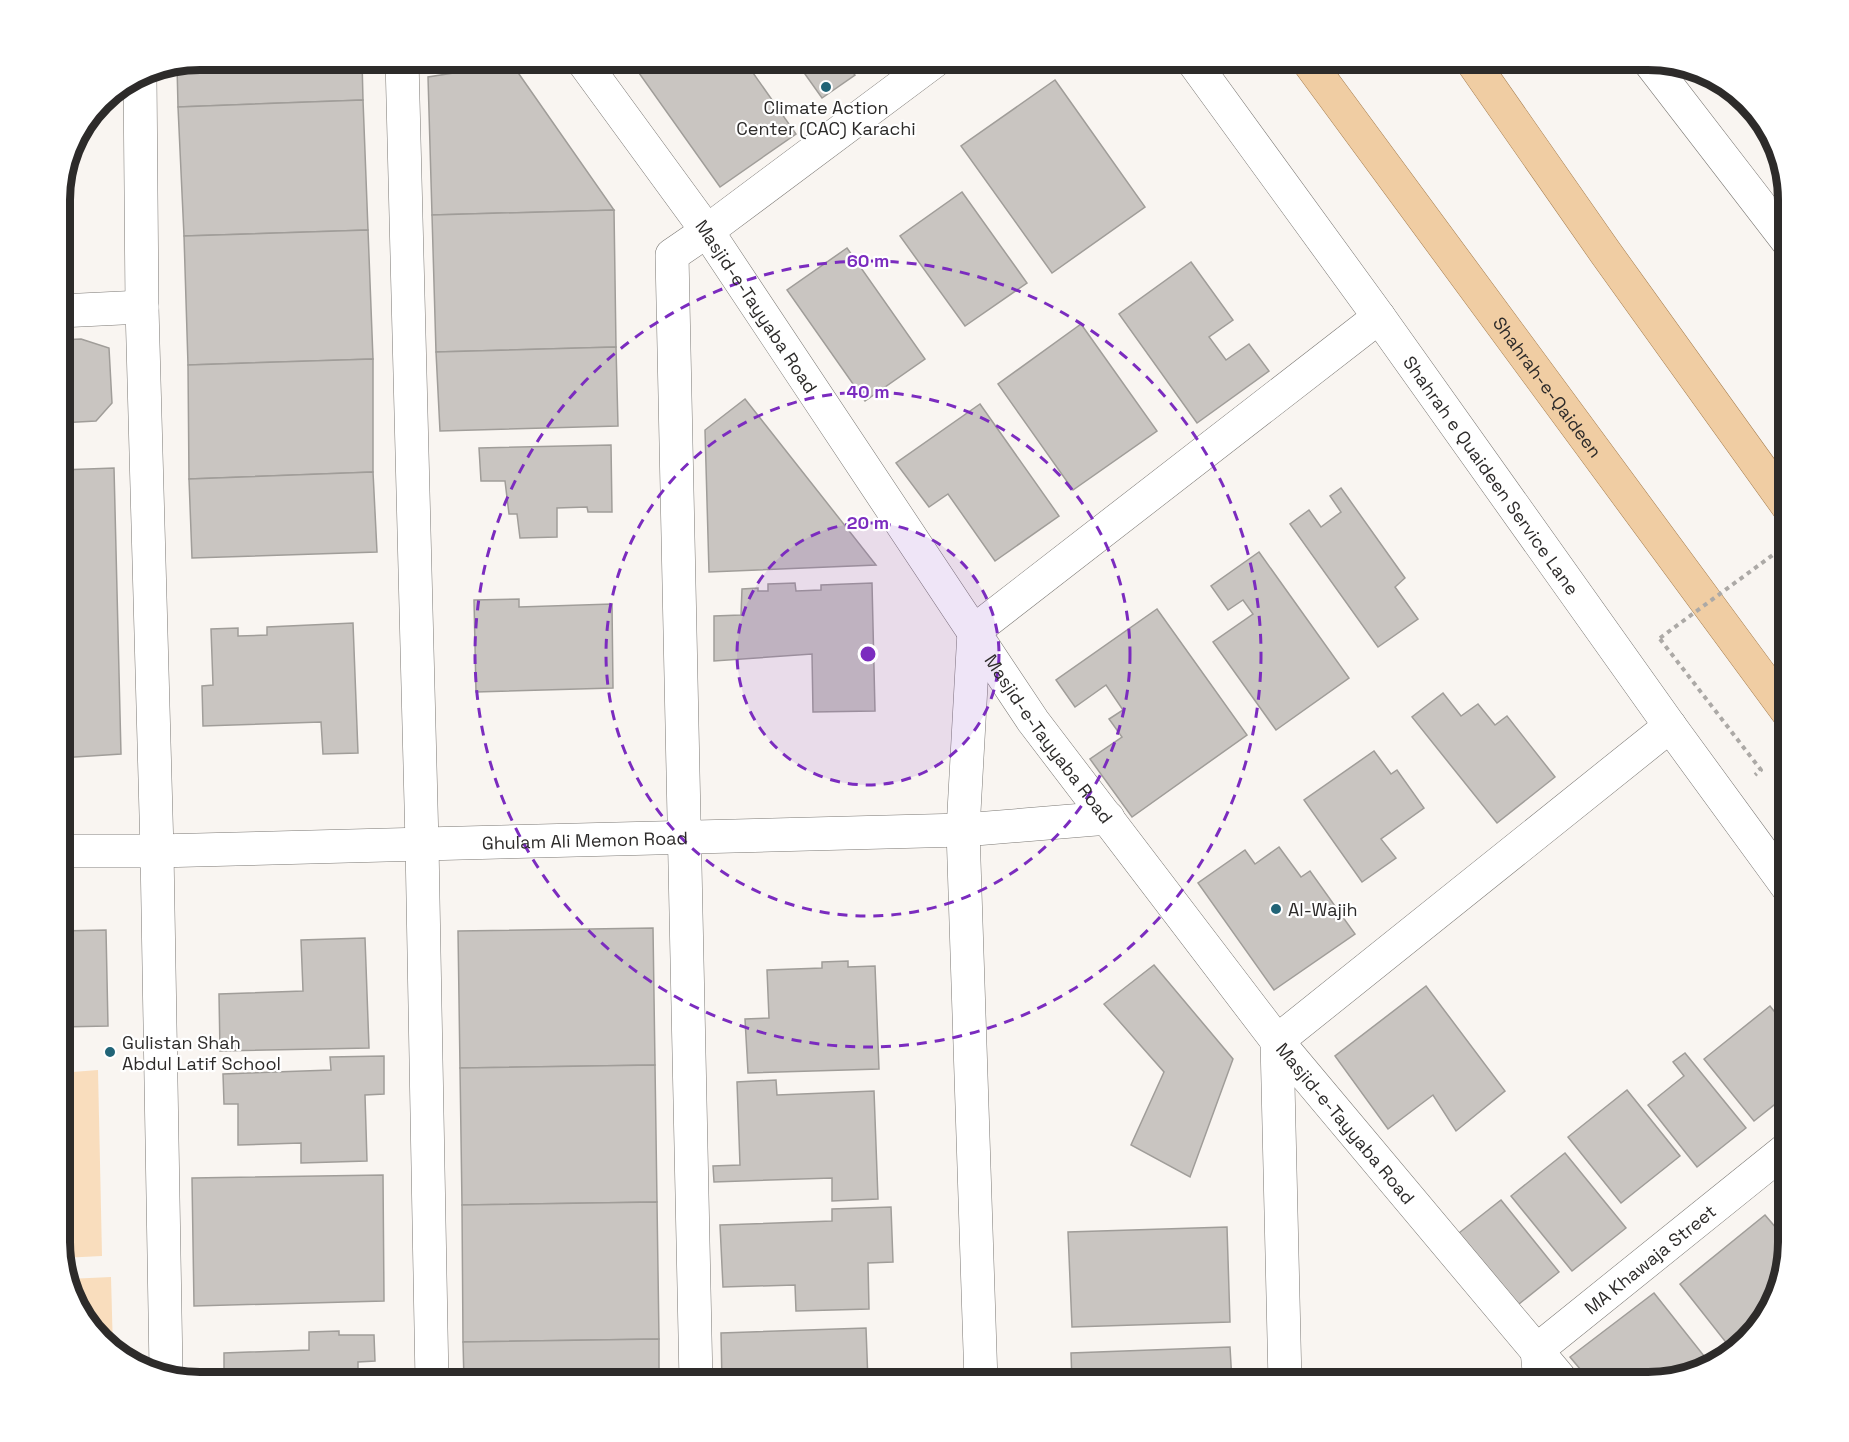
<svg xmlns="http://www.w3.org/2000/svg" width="1849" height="1442" viewBox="0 0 1849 1442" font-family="'Space Grotesk',sans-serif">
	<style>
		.green { fill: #f9ddbd }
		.building { fill: #c9c5c1; stroke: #a09d99; stroke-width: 1.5 }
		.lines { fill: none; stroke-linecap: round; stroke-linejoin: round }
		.minor-casing { stroke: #7c7975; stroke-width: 34 }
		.primary-casing { stroke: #a57e50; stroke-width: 34 }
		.path { stroke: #aca9a6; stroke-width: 4; stroke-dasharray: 4.5 4.5; stroke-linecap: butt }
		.minor { stroke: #fff; stroke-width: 33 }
		.primary { stroke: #f0cda3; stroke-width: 33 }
		.path-bridge { stroke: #aca9a6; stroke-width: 4; stroke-dasharray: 4.5 4.5; stroke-linecap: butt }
		.ring { fill: none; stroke: #7b2cbf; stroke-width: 3; stroke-dasharray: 10 8 }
		.poi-dot { fill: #216477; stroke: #fff; stroke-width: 2 }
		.labels { text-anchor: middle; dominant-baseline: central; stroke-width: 4.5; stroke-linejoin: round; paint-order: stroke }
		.poi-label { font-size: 18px; fill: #2d2b2a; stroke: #fff; text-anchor: start }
		.street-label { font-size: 18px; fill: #2d2b2a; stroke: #fff }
		.rim { fill: none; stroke: #2d2b2a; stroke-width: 8 }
		.centre { fill: #7b2cbf; stroke: #fff; stroke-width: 3 }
		.ring-label { font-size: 18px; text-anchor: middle; font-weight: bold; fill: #7b2cbf; stroke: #fff; stroke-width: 4.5; stroke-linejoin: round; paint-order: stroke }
	</style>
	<rect width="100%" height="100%" fill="#f9f5f1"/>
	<!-- green -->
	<g class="green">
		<path d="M 98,1070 L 102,1256 L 62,1258 L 60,1250 L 60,1073 Z"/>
		<path d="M 111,1277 L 113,1351 L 75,1304 L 68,1279 Z"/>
	</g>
	<!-- building -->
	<g class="building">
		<path d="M 201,60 L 362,60 L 363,100 L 178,107 L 177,65 Z"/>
		<path d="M 642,60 L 744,60 L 796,134 L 720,187 L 634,66 Z"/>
		<path d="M 795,60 L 860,60 L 849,68 L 855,75 L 822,98 Z"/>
		<path d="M 512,64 L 614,210 L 432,215 L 428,77 Z"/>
		<path d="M 1055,80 L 1145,207 L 1052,273 L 961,146 Z"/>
		<path d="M 363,100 L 368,230 L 184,236 L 178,107 Z"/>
		<path d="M 962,192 L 1027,283 L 965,326 L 900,236 Z"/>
		<path d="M 614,210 L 616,347 L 436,352 L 432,215 Z"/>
		<path d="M 368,230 L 373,359 L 188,365 L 184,236 Z"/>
		<path d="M 847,248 L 925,359 L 865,401 L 787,290 Z"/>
		<path d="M 1191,262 L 1233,320 L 1209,337 L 1226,360 L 1249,344 L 1269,371 L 1197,423 L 1119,314 Z"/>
		<path d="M 1081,324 L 1157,431 L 1073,490 L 998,384 Z"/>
		<path d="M 81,339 L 109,348 L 112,403 L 96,421 L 60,423 L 60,340 Z"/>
		<path d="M 616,347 L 618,426 L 440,431 L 436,352 Z"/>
		<path d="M 373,359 L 373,472 L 189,479 L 188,365 Z"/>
		<path d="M 745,399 L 876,565 L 709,572 L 705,430 Z"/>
		<path d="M 980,404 L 1059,516 L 995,561 L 948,494 L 929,507 L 896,463 Z"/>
		<path d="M 611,445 L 612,512 L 588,512 L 587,507 L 557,508 L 557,537 L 520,538 L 517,514 L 509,514 L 505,481 L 481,481 L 479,448 Z"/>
		<path d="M 114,468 L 121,754 L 60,758 L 60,470 Z"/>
		<path d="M 373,472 L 377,552 L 192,558 L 189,479 Z"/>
		<path d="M 1341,488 L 1405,578 L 1395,587 L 1418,619 L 1378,647 L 1290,524 L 1309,510 L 1321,527 L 1341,512 L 1330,496 Z"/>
		<path d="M 1259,552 L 1349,678 L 1276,730 L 1213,642 L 1253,614 L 1243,600 L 1228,610 L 1211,586 Z"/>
		<path d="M 795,583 L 796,591 L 821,590 L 821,585 L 872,583 L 875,711 L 813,712 L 812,654 L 714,661 L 714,616 L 741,615 L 742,589 L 758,588 L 758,591 L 768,591 L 768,584 Z"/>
		<path d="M 519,599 L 519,607 L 612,604 L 613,688 L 476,692 L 474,600 Z"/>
		<path d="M 1157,609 L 1247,735 L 1132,817 L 1090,759 L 1122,737 L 1109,719 L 1123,710 L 1106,685 L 1075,707 L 1056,680 Z"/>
		<path d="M 353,623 L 358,753 L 323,754 L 321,722 L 203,726 L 202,686 L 213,685 L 211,629 L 238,628 L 238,636 L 267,635 L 267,627 Z"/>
		<path d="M 1443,693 L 1461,716 L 1478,704 L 1495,725 L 1507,716 L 1555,777 L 1497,823 L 1412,717 Z"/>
		<path d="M 1374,751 L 1391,774 L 1397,770 L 1424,808 L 1381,839 L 1396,858 L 1362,882 L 1304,800 Z"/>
		<path d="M 1279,847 L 1301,877 L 1310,871 L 1355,934 L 1274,990 L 1198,883 L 1245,850 L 1255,864 Z"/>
		<path d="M 653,928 L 655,1065 L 460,1068 L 458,931 Z"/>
		<path d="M 106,930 L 108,1026 L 60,1027 L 60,931 Z"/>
		<path d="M 365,938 L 369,1048 L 220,1051 L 219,994 L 303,991 L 301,940 Z"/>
		<path d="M 848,961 L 848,967 L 875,966 L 879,1069 L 748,1073 L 745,1019 L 769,1018 L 767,970 L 822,968 L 822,962 Z"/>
		<path d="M 1154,965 L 1233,1059 L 1190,1177 L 1131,1145 L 1164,1072 L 1104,1004 Z"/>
		<path d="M 1426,986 L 1505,1091 L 1456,1131 L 1433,1095 L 1388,1129 L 1335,1056 Z"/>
		<path d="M 1770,1006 L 1789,1030 L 1789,1093 L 1754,1121 L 1704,1059 Z"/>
		<path d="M 1685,1053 L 1746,1128 L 1697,1167 L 1648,1105 L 1684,1076 L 1673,1062 Z"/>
		<path d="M 384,1056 L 384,1094 L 365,1095 L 367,1161 L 301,1163 L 301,1143 L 238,1145 L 238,1104 L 224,1104 L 223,1074 L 331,1070 L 330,1057 Z"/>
		<path d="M 655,1065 L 657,1202 L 462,1205 L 460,1068 Z"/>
		<path d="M 776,1080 L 777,1095 L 874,1091 L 878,1199 L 832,1201 L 832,1178 L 714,1182 L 713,1166 L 740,1165 L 737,1082 Z"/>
		<path d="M 1627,1090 L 1680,1156 L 1621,1203 L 1568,1137 Z"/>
		<path d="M 1565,1153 L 1626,1228 L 1572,1271 L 1511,1196 Z"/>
		<path d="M 383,1175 L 384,1301 L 194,1306 L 192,1178 Z"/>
		<path d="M 1501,1200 L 1559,1272 L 1509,1312 L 1450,1240 Z"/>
		<path d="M 657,1202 L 659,1339 L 463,1342 L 462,1205 Z"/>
		<path d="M 891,1207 L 893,1262 L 868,1263 L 869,1309 L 796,1311 L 795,1285 L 723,1287 L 720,1225 L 832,1221 L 832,1209 Z"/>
		<path d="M 1765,1215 L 1789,1243 L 1760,1327 L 1732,1350 L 1680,1284 Z"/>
		<path d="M 1227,1227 L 1230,1322 L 1072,1327 L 1068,1232 Z"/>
		<path d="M 1654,1293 L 1712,1366 L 1648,1382 L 1591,1382 L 1570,1357 Z"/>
		<path d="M 866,1328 L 868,1382 L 722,1382 L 721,1333 Z"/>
		<path d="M 339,1331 L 339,1335 L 374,1335 L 375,1361 L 358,1362 L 358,1382 L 224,1382 L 224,1353 L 309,1350 L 309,1332 Z"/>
		<path d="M 659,1339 L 659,1382 L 464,1382 L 463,1342 Z"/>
		<path d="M 1230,1347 L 1232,1382 L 1072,1382 L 1071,1353 Z"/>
	</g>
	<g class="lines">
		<!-- minor casing -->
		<g class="minor-casing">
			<g id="minor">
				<path d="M 402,60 L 422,844 L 432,1382"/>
				<path id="s1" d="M 582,60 L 707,231 L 1033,721 L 1277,1041 L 1563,1382"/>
				<path id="s2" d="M 1192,60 L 1379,317 L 1670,726 L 1789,889"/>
				<path d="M 1648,60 L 1789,243"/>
				<path d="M 140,75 L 142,307 L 157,851 L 166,1370"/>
				<path d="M 60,311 L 142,307"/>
				<path id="s3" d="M 60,851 L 157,851 L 963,830 L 1108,818"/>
				<path id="s4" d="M 1539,1371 L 1537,1350 L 1789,1147"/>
				<path d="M 696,1382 L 672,255 L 707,231 L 936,60"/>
				<path d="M 981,1382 L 963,830 L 974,631 L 1379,317"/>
				<path d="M 1285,1382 L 1277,1041 L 1670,726"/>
			</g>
		</g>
		<!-- primary casing -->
		<g class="primary-casing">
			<g id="primary">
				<path id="s5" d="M 1307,60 L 1789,714"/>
				<path d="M 1471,60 L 1605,252 L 1789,508"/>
			</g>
		</g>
		<!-- path -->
		<path class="path" d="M 1660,639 L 1761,770 L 1755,775"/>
		<!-- minor -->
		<use href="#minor" class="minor"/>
		<!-- primary -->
		<use href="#primary" class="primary"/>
		<!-- path-bridge -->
		<path class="path-bridge" d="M 1660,638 L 1789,543"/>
	</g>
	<!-- distance rings -->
	<circle cx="868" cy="654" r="131" fill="#7b2cbf" fill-opacity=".12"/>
	<g class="ring">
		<circle cx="868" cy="654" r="131"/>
		<circle cx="868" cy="654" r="262"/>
		<circle cx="868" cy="654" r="393"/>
	</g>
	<!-- markers -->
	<g class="poi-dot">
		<circle cx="826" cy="87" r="6"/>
		<circle cx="1276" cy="909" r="6"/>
		<circle cx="110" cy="1052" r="6"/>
	</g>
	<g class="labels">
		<!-- poi labels -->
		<g class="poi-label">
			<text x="826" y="107" text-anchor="middle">Climate Action<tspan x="826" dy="21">Center (CAC) Karachi</tspan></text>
			<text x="1288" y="909">Al-Wajih</text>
			<text x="122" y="1042">Gulistan Shah<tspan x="122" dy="21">Abdul Latif School</tspan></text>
		</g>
		<!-- street labels -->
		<g class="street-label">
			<text stroke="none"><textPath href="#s1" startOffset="302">Masjid-e-Tayyaba Road</textPath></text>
			<text stroke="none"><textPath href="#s5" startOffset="406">Shahrah-e-Qaideen</textPath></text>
			<text stroke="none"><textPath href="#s2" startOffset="512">Shahrah e Quaideen Service Lane</textPath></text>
			<text stroke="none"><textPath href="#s1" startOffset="824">Masjid-e-Tayyaba Road</textPath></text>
			<text stroke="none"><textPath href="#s3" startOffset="525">Ghulam Ali Memon Road</textPath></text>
			<text stroke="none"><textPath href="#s1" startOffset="1310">Masjid-e-Tayyaba Road</textPath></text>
			<text stroke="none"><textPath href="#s4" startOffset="166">MA Khawaja Street</textPath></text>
		</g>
	</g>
	<!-- crop -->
	<path d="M0 0H1849V1442H0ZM200 70H1648A130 130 0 0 1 1778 200V1242A130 130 0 0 1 1648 1372H200A130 130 0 0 1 70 1242V200A130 130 0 0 1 200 70Z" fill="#fff" fill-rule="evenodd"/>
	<path class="rim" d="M200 70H1648A130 130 0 0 1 1778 200V1242A130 130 0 0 1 1648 1372H200A130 130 0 0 1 70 1242V200A130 130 0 0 1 200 70Z"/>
	<circle cx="868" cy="654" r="9" class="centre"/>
	<g class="ring-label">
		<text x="868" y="267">60 m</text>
		<text x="868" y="398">40 m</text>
		<text x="868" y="529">20 m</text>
	</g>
</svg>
